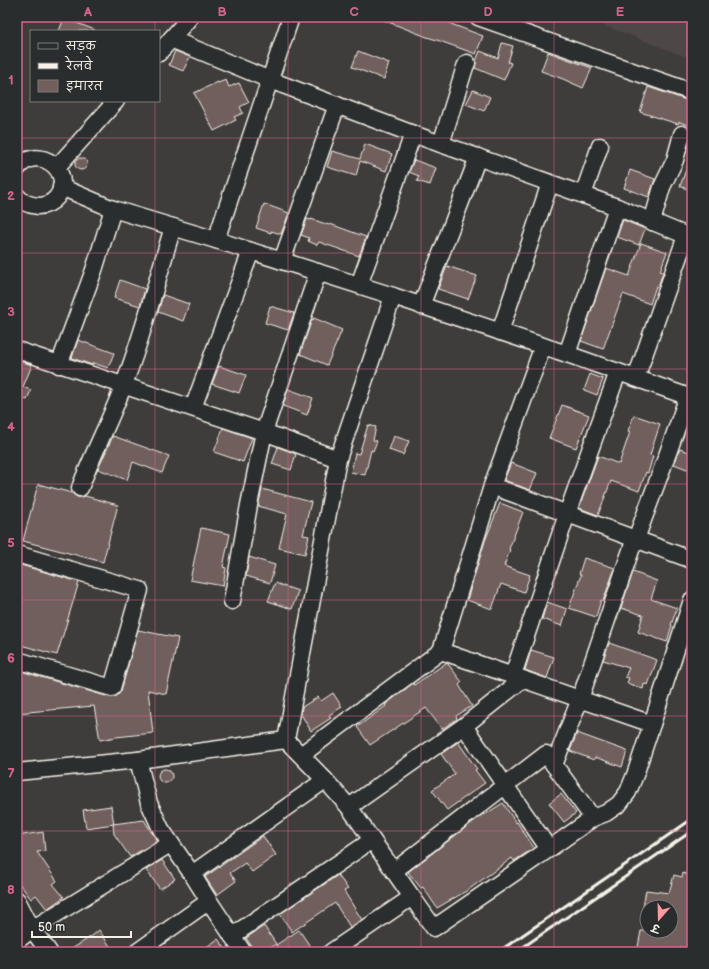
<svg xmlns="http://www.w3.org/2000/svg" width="709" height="969" viewBox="0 0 709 969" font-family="'Balsamiq Sans','Playpen Sans Deva',sans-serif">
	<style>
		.built { fill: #4e4646 }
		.building { fill: #715e5d; stroke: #f4f1e8 }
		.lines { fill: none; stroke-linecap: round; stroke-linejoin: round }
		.street-casing { stroke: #f4f1e8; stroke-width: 19 }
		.street { stroke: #2a2d2e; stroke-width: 16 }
		.rail { stroke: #f4f1e8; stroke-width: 3 }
		.grid { fill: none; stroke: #d4648c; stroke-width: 1; stroke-opacity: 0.55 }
		.neatline { fill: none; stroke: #d4648c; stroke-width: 1.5 }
		.grid-label { font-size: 13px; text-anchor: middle; font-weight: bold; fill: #d4648c }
	</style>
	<rect width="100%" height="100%" fill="#3f3c3c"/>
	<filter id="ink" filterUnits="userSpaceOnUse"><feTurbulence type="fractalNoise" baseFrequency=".025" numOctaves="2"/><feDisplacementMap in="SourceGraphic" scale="8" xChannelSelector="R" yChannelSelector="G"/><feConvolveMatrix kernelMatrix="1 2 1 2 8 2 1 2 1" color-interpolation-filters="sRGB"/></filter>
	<g filter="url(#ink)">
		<!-- built -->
		<path class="built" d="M 581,17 L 692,17 L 692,59 Z"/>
		<!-- building -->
		<g class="building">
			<path d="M 378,17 L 446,17 L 445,20 L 451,23 L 451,24 L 483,36 L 476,54 L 437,40 L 427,37 L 378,18 Z"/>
			<path d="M 64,18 L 95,30 L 95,31 L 59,31 Z"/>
			<path d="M 502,43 L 513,46 L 508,62 L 511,63 L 504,80 L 475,68 L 476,63 L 476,61 L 480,51 L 498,58 Z"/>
			<path d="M 175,51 L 190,57 L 183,71 L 169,65 Z"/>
			<path d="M 358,51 L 389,63 L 384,79 L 352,67 Z"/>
			<path d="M 548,52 L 592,68 L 583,88 L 563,79 L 541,71 Z"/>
			<path d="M 226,80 L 229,87 L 239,83 L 249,102 L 240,107 L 243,113 L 234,117 L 236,120 L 214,131 L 194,93 L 218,82 L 218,83 Z"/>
			<path d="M 648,87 L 689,101 L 692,101 L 692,126 L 679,122 L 678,124 L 640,112 Z"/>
			<path d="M 473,90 L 490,97 L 484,111 L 466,104 Z"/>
			<path d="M 365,144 L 392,154 L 386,171 L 360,161 L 356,176 L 327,167 L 332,151 L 360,159 Z"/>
			<path d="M 691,156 L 692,156 L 692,191 L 680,186 Z"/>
			<circle cx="81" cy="164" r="6"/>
			<path d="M 414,160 L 436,168 L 430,185 L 417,181 L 419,176 L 409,172 Z"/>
			<path d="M 630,170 L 655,179 L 649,197 L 624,188 Z"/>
			<path d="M 264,204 L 289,213 L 281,234 L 271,231 L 271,233 L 256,228 Z"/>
			<path d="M 307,219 L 311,220 L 311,219 L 329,225 L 330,224 L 366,237 L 359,256 L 319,242 L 317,245 L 308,241 L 309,238 L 301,235 Z"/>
			<path d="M 623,220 L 645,229 L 639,245 L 617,237 Z"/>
			<path d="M 641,243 L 667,252 L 660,271 L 663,272 L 658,287 L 656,286 L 650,304 L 623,294 L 603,349 L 581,341 L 606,268 L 629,276 Z"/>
			<path d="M 447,266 L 477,276 L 468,299 L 438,289 Z"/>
			<path d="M 120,280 L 145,289 L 140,306 L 114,298 Z"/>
			<path d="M 163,295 L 189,304 L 183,321 L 158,312 Z"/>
			<path d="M 270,306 L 294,313 L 288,330 L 265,323 Z"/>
			<path d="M 314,318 L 342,330 L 327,365 L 300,354 L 312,319 L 313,320 Z"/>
			<path d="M 78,340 L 114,353 L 108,368 L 93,363 L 92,365 L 72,358 Z"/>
			<path d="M 17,360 L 32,365 L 23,387 L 31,390 L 27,400 L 20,397 L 18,402 Z"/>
			<path d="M 219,366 L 246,375 L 239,393 L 212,384 Z"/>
			<path d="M 590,374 L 603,379 L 597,395 L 584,390 Z"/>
			<path d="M 288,389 L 313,398 L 307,415 L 283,406 Z"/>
			<path d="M 562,405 L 589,415 L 576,448 L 549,438 Z"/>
			<path d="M 634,415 L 660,424 L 650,455 L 653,456 L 648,473 L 646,472 L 639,491 L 611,481 L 598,515 L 579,508 L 598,456 L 619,464 L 630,432 L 628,431 Z"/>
			<path d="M 368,425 L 376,427 L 373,440 L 377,441 L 373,451 L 371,450 L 365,475 L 351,472 L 355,453 L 359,454 Z"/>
			<path d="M 223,428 L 252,438 L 243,462 L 214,452 Z"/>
			<path d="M 113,436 L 169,456 L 162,473 L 133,462 L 127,480 L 98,469 Z"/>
			<path d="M 394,436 L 409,441 L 403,455 L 389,450 Z"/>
			<path d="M 278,447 L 296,454 L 291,470 L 272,464 Z"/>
			<path d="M 680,449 L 692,453 L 692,471 L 674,464 Z"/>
			<path d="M 511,463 L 537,473 L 530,490 L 504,480 Z"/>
			<path d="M 38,484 L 72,493 L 77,497 L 81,497 L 85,496 L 118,505 L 103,562 L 23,541 Z"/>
			<path d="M 262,489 L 311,502 L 303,535 L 309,536 L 305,554 L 279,548 L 287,514 L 258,506 Z"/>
			<path d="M 500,503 L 523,512 L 509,549 L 510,550 L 504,566 L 530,575 L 524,592 L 501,584 L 492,609 L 467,600 L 485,541 Z"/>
			<path d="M 201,528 L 230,534 L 223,567 L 226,568 L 223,586 L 190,580 Z"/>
			<path d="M 249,557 L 275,565 L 270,583 L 246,576 Z"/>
			<path d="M 584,558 L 615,568 L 603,601 L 601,600 L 596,617 L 569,608 L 581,575 L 579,574 Z"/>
			<path d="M 17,564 L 79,582 L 57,655 L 17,644 Z"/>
			<path d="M 633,572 L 657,581 L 651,599 L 677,608 L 671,625 L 672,625 L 667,642 L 638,632 L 643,615 L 621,608 Z"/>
			<path d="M 275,583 L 298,591 L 292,609 L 268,601 Z"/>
			<path d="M 547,602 L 567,609 L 562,626 L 542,619 Z"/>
			<path d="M 138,630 L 178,638 L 166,694 L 148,690 L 153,733 L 116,737 L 100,740 L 94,706 L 17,713 L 17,670 L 109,697 L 114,697 L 118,695 L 121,691 Z"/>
			<path d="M 609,643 L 657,660 L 648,685 L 644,684 L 643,689 L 627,683 L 629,678 L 625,677 L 629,668 L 603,660 Z"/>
			<path d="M 531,650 L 554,657 L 547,678 L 525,670 Z"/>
			<path d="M 446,663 L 448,664 L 462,682 L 459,685 L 472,706 L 456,716 L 457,719 L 442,729 L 426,708 L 370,745 L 357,727 L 386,706 L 385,705 L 413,683 L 414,685 Z"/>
			<path d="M 333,693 L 342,707 L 329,715 L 331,718 L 311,731 L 301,714 L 302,707 L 318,697 L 321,701 Z"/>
			<path d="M 577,733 L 627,751 L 622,767 L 595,757 L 594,760 L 570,751 Z"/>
			<path d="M 458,742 L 477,769 L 475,770 L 485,783 L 447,810 L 432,790 L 455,774 L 441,754 Z"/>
			<circle cx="165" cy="776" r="7"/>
			<path d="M 561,794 L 576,813 L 564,822 L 549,803 Z"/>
			<path d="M 503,803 L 516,823 L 517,822 L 534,848 L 514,861 L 512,858 L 468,890 L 437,908 L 423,887 L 421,888 L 408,872 L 483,814 L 484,815 Z"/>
			<path d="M 111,806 L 114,824 L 86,828 L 83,810 Z"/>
			<path d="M 144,820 L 157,841 L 130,857 L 114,834 L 113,824 Z"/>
			<path d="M 43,832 L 45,851 L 37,852 L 57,881 L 53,884 L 64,897 L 47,909 L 36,895 L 31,899 L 19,883 L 17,870 L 17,836 Z"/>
			<path d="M 263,836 L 276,855 L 252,872 L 245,863 L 230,873 L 236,881 L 217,895 L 205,877 Z"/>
			<path d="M 162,860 L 175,879 L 160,889 L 146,870 Z"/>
			<path d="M 683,873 L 692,876 L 692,934 L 690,949 L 680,948 L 680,952 L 637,952 L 641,931 L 671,931 L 671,907 L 643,907 L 646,890 L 669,893 L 674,875 L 682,877 Z"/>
			<path d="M 338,875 L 348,889 L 344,891 L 362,920 L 350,927 L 335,903 L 292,932 L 280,914 Z"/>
			<path d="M 264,926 L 276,944 L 265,952 L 261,945 L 254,950 L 246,938 Z"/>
			<path d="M 99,930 L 114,952 L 67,952 L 92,936 Z"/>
			<path d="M 299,930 L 314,952 L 281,952 L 276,945 Z"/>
			<path d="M 218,939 L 228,952 L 199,952 Z"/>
		</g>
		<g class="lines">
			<!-- street casing -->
			<g class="street-casing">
				<g id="street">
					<path d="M 478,17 L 692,92"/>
					<path d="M 171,39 L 190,17"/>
					<path d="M 159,53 L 171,39 L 270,80 L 413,134 L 617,207 L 692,238"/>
					<path d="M 441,144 L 465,67 L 467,63"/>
					<path d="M 57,167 L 116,101"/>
					<path d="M 17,169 C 36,142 76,171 57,197 C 52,203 46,206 38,206 C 29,205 22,203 17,196"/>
					<path d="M 61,187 L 113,209 L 216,240 L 393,296 L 338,459 L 286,740 L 325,780 L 349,807"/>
					<path d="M 583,195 L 600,146"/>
					<path d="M 652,222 L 662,187 L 675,160 L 682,134"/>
					<path d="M 216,240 L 291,17"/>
					<path d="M 282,261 L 337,105"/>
					<path d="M 359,285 L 413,134"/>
					<path d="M 393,296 L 567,354 L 692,398"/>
					<path d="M 421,306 L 478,157"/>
					<path d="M 500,332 L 550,183"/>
					<path d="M 17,350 L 264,432 L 338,459"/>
					<path d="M 567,354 L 617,207"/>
					<path d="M 59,365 L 94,270 L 113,209"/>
					<path d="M 636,378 L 686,236"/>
					<path d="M 193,408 L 251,251"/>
					<path d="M 492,486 L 543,346"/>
					<path d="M 80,488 C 93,453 111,419 124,384 C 144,333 157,279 173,227"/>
					<path d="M 17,554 L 140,590 L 112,688 L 17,660"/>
					<path d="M 692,560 L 492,486 L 441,651 L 652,724 L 692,600"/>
					<path d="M 232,601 L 249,505 L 264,432 L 318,272"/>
					<path d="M 513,675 L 567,514 L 618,372"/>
					<path d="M 301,755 L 441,651"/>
					<path d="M 138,760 L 149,803 L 161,829 L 192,874 L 209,901 L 243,952"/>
					<path d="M 554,765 L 580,699 L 632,547 L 636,539 L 669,450 L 688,396"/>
					<path d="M 17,772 L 138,760 L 286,740"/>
					<path d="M 593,818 L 606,813 L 619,804 L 628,792 L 635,775 L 652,724"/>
					<path d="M 394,871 L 546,754 L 593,818 L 549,849"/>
					<path d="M 192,874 L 325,780"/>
					<path d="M 412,897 L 434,928 L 549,849 L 464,726"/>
					<path d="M 17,900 L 32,929 L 49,952"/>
					<path d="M 232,936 L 372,840"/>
					<path d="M 17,941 L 32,929 L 170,844"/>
					<path d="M 137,952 L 209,901"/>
					<path d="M 331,952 L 412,897 L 349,807 L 464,726 L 523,679"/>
				</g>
			</g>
			<!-- street -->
			<use href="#street" class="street"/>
			<!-- rail -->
			<g class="rail">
				<path d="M 498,952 L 692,819"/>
				<path d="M 516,952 L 692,831"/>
			</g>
		</g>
	</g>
	<!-- grid -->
	<path class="grid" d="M 155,17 L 155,31M 288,17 L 288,952M 421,17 L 421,952M 554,17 L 554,952M 155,101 L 155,952M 17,138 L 692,138M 17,253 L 692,253M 17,369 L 692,369M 17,484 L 692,484M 17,600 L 692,600M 17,716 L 692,716M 17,831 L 692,831"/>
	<!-- margin -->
	<rect width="709" height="969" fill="none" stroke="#2a2d2e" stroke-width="44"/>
	<!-- legend -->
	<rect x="30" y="30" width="130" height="72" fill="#2a2d2e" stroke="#7b7b78"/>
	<rect x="38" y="43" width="20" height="6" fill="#2a2d2e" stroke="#7b7b78"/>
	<text x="66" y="50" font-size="12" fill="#f4f1e8">सड़क</text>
	<rect x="38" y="63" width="20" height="6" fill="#f4f1e8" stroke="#7b7b78"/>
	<text x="66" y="70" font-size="12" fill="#f4f1e8">रेलवे</text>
	<rect x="38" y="80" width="20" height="12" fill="#715e5d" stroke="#7b7b78"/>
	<text x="66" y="90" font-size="12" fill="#f4f1e8">इमारत</text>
	<!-- north arrow -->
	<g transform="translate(659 919) rotate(200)"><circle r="19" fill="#2a2d2e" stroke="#7b7b78"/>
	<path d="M0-3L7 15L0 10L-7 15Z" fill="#ff9aa2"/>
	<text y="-6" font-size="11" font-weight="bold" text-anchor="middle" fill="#f4f1e8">उ</text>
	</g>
	<!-- scale -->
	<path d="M32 931v6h99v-6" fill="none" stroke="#f4f1e8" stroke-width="2"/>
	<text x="38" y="931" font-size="12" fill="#f4f1e8" stroke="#2a2d2e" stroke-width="3" paint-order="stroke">50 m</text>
	<rect x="22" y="22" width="665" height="925" class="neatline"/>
	<g class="grid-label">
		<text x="88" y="16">A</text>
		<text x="222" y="16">B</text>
		<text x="354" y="16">C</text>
		<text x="488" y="16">D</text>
		<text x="620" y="16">E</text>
		<text x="11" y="84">1</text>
		<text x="11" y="200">2</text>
		<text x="11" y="316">3</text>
		<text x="11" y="431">4</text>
		<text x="11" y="547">5</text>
		<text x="11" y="662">6</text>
		<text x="11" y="778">7</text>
		<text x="11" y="894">8</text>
	</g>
</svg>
